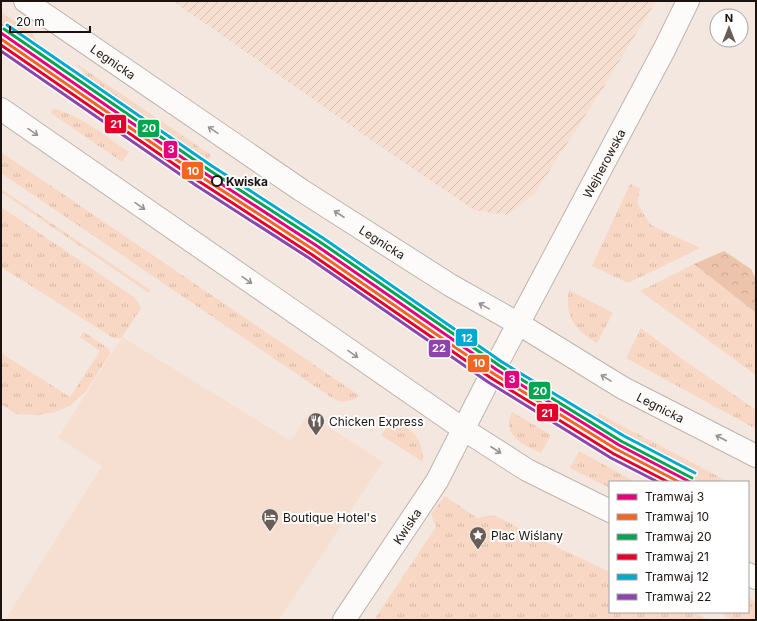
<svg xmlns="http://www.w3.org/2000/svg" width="757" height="621" viewBox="0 0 757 621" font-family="Inter,sans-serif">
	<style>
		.built { fill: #f6dfd1 }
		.industrial { fill: url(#industrial-furrows) }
		.grass { fill: url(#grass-tufts) }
		.forest { fill: url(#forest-crowns) }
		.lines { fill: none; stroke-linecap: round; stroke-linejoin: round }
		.street-casing { stroke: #beb4ae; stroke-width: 24 }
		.secondary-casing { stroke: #beb4ae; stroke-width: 24 }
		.street { stroke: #fdfbfa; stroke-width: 22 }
		.secondary { stroke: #fdfbfa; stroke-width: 22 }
		.tram-1-casing { stroke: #fff; stroke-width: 6 }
		.tram-2-casing { stroke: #fff; stroke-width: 6 }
		.tram-3-casing { stroke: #fff; stroke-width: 6 }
		.tram-4-casing { stroke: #fff; stroke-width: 6 }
		.tram-5-casing { stroke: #fff; stroke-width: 6 }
		.tram-6-casing { stroke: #fff; stroke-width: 6 }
		.tram-1 { stroke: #e5007d; stroke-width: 3 }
		.tram-2 { stroke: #f26522; stroke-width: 3 }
		.tram-3 { stroke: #00a651; stroke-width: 3 }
		.tram-4 { stroke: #e4002b; stroke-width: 3 }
		.tram-5 { stroke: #00a9ce; stroke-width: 3 }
		.tram-6 { stroke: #8e44ad; stroke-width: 3 }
		.oneway { stroke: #989390 }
		.stop-dot { fill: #fff; stroke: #1c130e; stroke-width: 2 }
		.labels { text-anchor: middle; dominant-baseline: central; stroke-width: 4; stroke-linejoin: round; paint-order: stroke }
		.street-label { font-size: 12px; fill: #1c130e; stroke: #fff }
		.stop-label { font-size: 12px; font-weight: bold; fill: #1c130e; stroke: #fff; text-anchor: start }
		.poi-label { font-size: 12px; fill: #1c130e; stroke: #fff; text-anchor: start }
		.line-badge { stroke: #fff; stroke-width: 1.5 }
		.badge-label { font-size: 11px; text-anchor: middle; font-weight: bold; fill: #fff }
	</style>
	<defs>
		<pattern id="industrial-furrows" width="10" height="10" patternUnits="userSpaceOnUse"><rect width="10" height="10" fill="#f6dfd1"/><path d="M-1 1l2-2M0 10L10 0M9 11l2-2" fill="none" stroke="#d2beb2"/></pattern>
		<pattern id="grass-tufts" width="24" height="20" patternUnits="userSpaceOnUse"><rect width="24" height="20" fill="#f8d8c5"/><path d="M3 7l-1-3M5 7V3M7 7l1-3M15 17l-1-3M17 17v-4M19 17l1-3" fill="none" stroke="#d4b8a8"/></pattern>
		<pattern id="forest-crowns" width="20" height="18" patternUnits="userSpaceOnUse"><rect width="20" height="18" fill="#ecc4ac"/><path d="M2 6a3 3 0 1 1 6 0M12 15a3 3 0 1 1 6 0" fill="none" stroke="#caa893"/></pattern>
	</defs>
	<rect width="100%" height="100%" fill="#f4e7df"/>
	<!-- built -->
	<path class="built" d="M 122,337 L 291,441 L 308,414 L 383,462 L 279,620 L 5,620 L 102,466 L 58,438 Z"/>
	<!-- industrial -->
	<path class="industrial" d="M 173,1 L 656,1 L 603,88 L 535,193 L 508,215 L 474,210 L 364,135 Z"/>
	<!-- grass -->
	<g class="grass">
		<path d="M 1,12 L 32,32 L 42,53 L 42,55 L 1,27 Z"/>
		<path d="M 77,64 L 211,155 L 205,165 L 112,101 L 97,89 Z"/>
		<path d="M 54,109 C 82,116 106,137 129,152 L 122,162 L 51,113 L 52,110 Z"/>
		<path d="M 1,152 L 360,396 C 350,402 343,404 332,398 L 1,173 Z"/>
		<path d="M 630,184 L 640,188 L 637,203 L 651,225 L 700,248 L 628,283 L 592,266 Z"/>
		<path d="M 1,189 L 150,290 L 149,293 L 1,192 Z"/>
		<path d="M 1,207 L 134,297 L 138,302 L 141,308 L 122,337 L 115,339 L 1,267 Z"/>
		<path d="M 694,264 L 756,313 L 756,375 L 640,291 Z"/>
		<path d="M 569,290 L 613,313 L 597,343 C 575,331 564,316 569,290 Z"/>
		<path d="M 641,328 L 682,359 L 756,410 L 756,429 L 626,358 Z"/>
		<path d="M 84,332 L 109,349 L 110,354 L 86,391 L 70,406 L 55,412 L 37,415 L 16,414 L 1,404 L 1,353 L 70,397 L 100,351 L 80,337 Z"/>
		<path d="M 512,412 L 551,435 L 541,453 C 524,445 501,436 512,412 Z"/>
		<path d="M 599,413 L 611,420 L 729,482 L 699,482 L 648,457 L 592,425 Z"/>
		<path d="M 394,419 C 413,430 423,439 423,462 L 381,435 Z"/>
		<path d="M 579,451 L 635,482 L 610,482 L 610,488 L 570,468 Z"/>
		<path d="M 445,496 L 477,518 L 492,515 L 502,519 L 529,534 L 610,572 L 610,612 L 695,612 L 708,620 L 374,620 L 436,527 L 431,514 Z"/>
		<path d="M 748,598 L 756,602 L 756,620 L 732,620 L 719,612 L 748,612 Z"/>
	</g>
	<!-- forest -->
	<path class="forest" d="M 724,251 L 751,269 L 756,280 L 756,313 L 694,264 Z"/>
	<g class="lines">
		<!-- street casing -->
		<g class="street-casing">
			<g id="street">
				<path id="s1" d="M 344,620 L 437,481 L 491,375 L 664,50 L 688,1"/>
			</g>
		</g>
		<!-- secondary casing -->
		<g class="secondary-casing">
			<g id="secondary">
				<path id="s2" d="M 25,1 L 301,190 L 450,285 L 519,324 L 623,388 L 756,456"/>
				<path d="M 1,109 L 463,429 L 527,470 L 610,511"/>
				<path d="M 748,574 L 756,578"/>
			</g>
		</g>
		<!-- street -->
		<use href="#street" class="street"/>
		<!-- secondary -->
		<use href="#secondary" class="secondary"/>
		<!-- tram-1 casing -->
		<g class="tram-1-casing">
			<path id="tram-1" d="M 1,33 L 206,174 L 317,246 L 497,370 L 619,445 L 690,482"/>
		</g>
		<!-- tram-2 casing -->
		<g class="tram-2-casing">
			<path id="tram-2" d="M 1,39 L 203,178 L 314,250 L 494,374 L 616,449 L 679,482"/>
		</g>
		<!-- tram-3 casing -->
		<g class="tram-3-casing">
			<path id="tram-3" d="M 4,29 L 209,170 L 320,242 L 500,366 L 621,441 L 692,478"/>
		</g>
		<!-- tram-4 casing -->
		<g class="tram-4-casing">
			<path id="tram-4" d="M 1,45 L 200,182 L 311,254 L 491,378 L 614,454 L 668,482"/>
		</g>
		<!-- tram-5 casing -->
		<g class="tram-5-casing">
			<path id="tram-5" d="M 7,25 L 212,166 L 323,238 L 502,362 L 624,436 L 695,473"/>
		</g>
		<!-- tram-6 casing -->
		<g class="tram-6-casing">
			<path id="tram-6" d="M 1,51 L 197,186 L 309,258 L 488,382 L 611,458 L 658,482"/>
		</g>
		<!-- tram-1 -->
		<use href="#tram-1" class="tram-1"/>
		<!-- tram-2 -->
		<use href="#tram-2" class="tram-2"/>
		<!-- tram-3 -->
		<use href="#tram-3" class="tram-3"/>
		<!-- tram-4 -->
		<use href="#tram-4" class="tram-4"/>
		<!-- tram-5 -->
		<use href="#tram-5" class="tram-5"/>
		<!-- tram-6 -->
		<use href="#tram-6" class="tram-6"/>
	</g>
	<!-- one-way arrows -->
	<defs><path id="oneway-shaft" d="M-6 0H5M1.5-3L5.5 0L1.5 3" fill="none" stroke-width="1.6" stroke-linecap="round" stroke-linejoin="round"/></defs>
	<g class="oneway">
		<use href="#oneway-shaft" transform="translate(213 130) rotate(-146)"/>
		<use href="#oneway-shaft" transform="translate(33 132) rotate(35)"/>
		<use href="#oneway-shaft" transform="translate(140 206) rotate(35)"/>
		<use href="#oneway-shaft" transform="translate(339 214) rotate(-147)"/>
		<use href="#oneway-shaft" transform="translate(247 280) rotate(35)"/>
		<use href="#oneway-shaft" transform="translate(484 306) rotate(-151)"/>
		<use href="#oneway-shaft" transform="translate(353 354) rotate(35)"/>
		<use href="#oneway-shaft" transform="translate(606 378) rotate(-149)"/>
		<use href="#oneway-shaft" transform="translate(721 438) rotate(-153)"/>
		<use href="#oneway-shaft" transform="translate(496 450) rotate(33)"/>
	</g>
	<!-- icons -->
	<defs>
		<g id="restaurant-pin" transform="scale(0.9)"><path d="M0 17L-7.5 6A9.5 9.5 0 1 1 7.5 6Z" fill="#685d57" stroke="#fff"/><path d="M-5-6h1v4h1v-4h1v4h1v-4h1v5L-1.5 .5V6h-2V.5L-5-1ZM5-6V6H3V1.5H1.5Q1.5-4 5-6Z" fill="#fff"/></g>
		<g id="hotel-pin" transform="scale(0.9)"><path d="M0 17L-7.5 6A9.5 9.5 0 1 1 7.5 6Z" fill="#685d57" stroke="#fff"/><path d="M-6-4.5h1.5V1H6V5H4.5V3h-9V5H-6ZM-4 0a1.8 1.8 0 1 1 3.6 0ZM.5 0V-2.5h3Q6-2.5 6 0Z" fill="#fff"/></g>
		<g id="sight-pin" transform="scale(0.9)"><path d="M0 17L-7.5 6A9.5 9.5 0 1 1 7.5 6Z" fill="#685d57" stroke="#fff"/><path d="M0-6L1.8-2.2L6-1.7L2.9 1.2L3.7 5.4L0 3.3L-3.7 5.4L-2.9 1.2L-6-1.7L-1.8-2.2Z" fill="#fff"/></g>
	</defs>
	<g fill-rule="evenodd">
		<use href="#restaurant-pin" x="316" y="421"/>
		<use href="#hotel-pin" x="270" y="517"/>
		<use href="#sight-pin" x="478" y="535"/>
	</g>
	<!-- markers -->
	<circle class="stop-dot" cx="217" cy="181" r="5"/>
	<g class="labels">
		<!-- street labels -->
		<g class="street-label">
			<text stroke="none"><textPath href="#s2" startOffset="107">Legnicka</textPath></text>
			<text stroke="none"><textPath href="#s1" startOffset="526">Wejherowska</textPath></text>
			<text stroke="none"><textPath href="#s2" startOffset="431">Legnicka</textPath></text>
			<text stroke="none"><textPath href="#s2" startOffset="755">Legnicka</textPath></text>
			<text stroke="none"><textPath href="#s1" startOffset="113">Kwiska</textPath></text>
		</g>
		<!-- stop labels -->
		<g class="stop-label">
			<text x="226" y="181">Kwiska</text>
		</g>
		<!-- poi labels -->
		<g class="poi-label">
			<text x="329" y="421">Chicken Express</text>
			<text x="283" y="517">Boutique Hotel's</text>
			<text x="491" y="535">Plac Wiślany</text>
		</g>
	</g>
	<g class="line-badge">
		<rect x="104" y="114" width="23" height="20" rx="4" fill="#e4002b"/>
		<rect x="137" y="119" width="23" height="19" rx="4" fill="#00a651"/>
		<rect x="163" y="140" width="15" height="19" rx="4" fill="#e5007d"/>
		<rect x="181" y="161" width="23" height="19" rx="4" fill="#f26522"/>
		<rect x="455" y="328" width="23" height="19" rx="4" fill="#00a9ce"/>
		<rect x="428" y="339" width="23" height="19" rx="4" fill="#8e44ad"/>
		<rect x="467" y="354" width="23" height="19" rx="4" fill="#f26522"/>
		<rect x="504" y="370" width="16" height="19" rx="4" fill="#e5007d"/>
		<rect x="528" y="381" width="23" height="19" rx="4" fill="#00a651"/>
		<rect x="536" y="403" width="23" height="19" rx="4" fill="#e4002b"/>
	</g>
	<g class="badge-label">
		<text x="116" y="128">21</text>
		<text x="149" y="132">20</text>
		<text x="171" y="153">3</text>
		<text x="193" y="175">10</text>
		<text x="467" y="342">12</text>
		<text x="439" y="352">22</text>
		<text x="479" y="367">10</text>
		<text x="512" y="383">3</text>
		<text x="540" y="395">20</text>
		<text x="547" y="417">21</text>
	</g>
	<!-- border -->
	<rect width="757" height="621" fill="none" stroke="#1c130e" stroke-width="4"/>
	<!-- legend -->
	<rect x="609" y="481" width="140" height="132" fill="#ffffff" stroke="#a4a19f"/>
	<rect x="617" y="494" width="20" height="6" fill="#e5007d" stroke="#a4a19f"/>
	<text x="645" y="501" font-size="12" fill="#1c130e">Tramwaj 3</text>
	<rect x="617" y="514" width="20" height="6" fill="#f26522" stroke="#a4a19f"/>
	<text x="645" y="521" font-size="12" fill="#1c130e">Tramwaj 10</text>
	<rect x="617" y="534" width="20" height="6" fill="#00a651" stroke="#a4a19f"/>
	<text x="645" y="541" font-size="12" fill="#1c130e">Tramwaj 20</text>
	<rect x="617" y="554" width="20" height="6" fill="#e4002b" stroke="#a4a19f"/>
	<text x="645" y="561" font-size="12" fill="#1c130e">Tramwaj 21</text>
	<rect x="617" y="574" width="20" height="6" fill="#00a9ce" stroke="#a4a19f"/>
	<text x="645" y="581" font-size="12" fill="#1c130e">Tramwaj 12</text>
	<rect x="617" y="594" width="20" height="6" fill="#8e44ad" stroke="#a4a19f"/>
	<text x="645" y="601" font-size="12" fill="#1c130e">Tramwaj 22</text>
	<!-- north arrow -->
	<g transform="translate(729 28)"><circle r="19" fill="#ffffff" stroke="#a4a19f"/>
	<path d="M0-3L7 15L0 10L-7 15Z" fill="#685d57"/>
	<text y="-6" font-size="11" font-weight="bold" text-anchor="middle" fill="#1c130e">N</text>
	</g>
	<!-- scale -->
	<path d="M10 26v6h80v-6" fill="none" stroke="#1c130e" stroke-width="2"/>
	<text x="16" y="26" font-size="12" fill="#1c130e" stroke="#ffffff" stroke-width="3" paint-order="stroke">20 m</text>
</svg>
